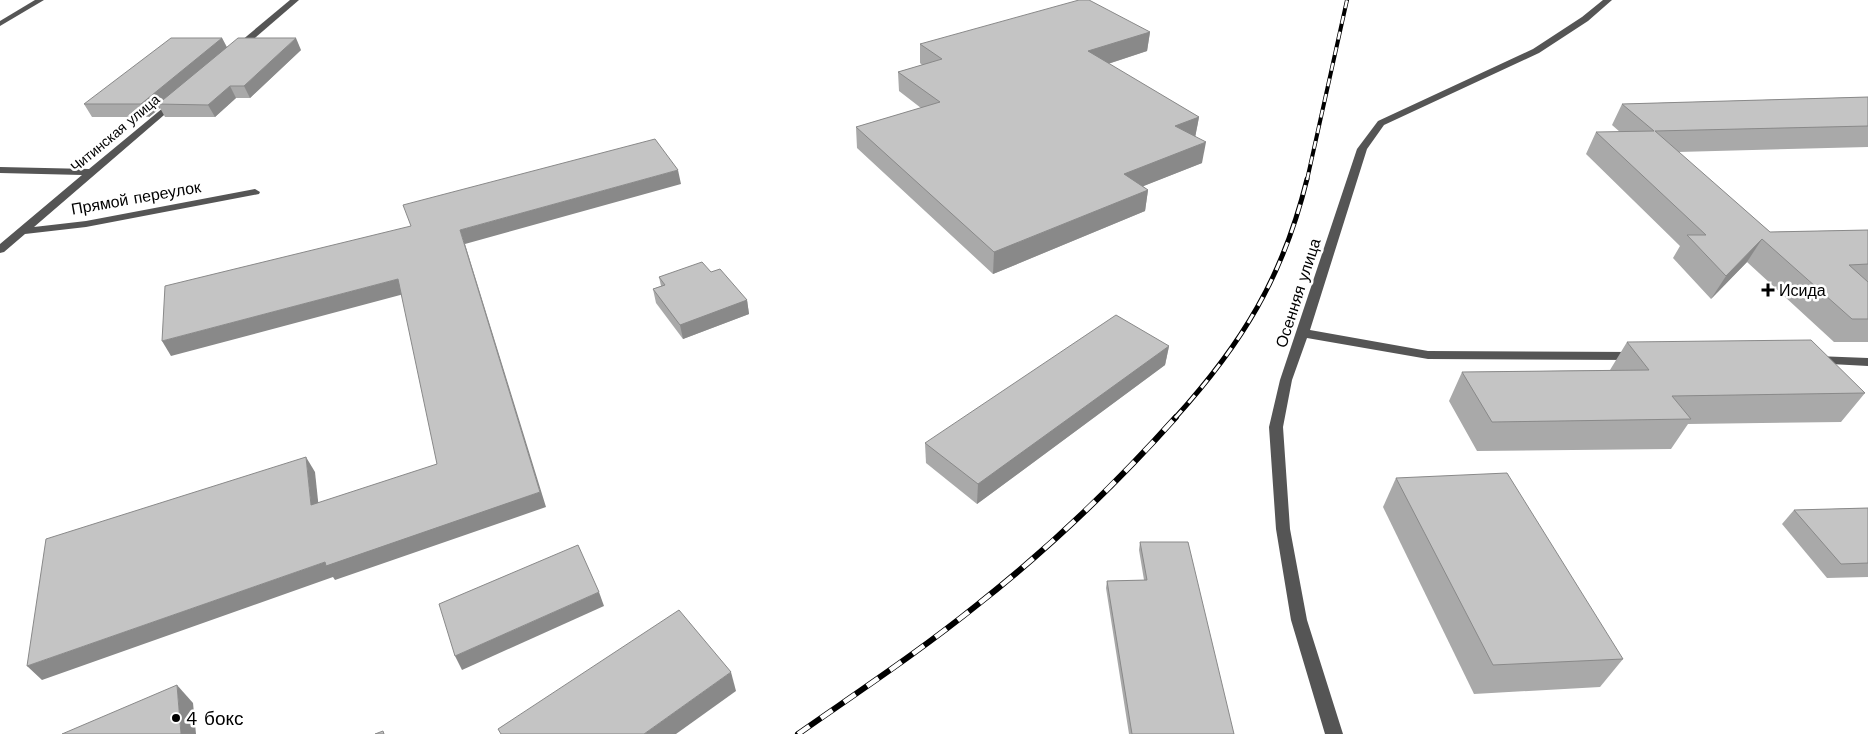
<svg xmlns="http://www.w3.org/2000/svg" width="1868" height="734" viewBox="0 0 1868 734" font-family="'Work Sans',sans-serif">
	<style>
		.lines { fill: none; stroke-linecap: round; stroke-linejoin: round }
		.minor { fill: #555; fill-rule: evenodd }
		.rail-far2-casing { stroke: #000; stroke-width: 4 }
		.rail-far1-casing { stroke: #000; stroke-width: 5 }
		.rail-casing { stroke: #000; stroke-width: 6 }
		.rail-far2 { stroke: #fff; stroke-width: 2.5; stroke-dasharray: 8; stroke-linecap: butt }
		.rail-far1 { stroke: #fff; stroke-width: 3; stroke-dasharray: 10; stroke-linecap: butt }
		.rail { stroke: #fff; stroke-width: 4.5; stroke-dasharray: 14; stroke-linecap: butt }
		.wall { fill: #a9a9a9 }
		.shaded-wall { fill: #898989 }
		.building { fill: #c4c4c4; stroke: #898989 }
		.poi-dot { fill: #000; stroke: #fff; stroke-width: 2 }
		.labels { text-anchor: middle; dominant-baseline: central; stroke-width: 5; stroke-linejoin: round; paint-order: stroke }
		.far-street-label { font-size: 14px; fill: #000; stroke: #fff }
		.street-label { font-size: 16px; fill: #000; stroke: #fff }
		.poi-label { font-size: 16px; fill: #000; stroke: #fff; text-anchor: start }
		.near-poi-label { font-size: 19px; fill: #000; stroke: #fff; text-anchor: start }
	</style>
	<rect width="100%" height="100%" fill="#fff"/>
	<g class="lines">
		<!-- minor -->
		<g class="minor">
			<path d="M 35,0 L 44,0 L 0,26 L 0,21 Z"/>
			<path d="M 290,0 L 299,0 L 241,50 L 235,50 L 235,46 Z"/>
			<path d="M 1603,0 L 1612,0 L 1588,21 L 1539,53 L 1384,125 L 1367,149 L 1310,330 L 1428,351 L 1636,352 L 1642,356 L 1636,360 L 1428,359 L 1307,338 L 1292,380 L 1283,427 L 1290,529 L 1307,620 L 1343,734 L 1325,734 L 1291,620 L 1276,529 L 1269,427 L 1280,380 L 1357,149 L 1378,121 L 1533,49 L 1582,17 Z"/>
			<path d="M 175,98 L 178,99 L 178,103 L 34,227 L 86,221 L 255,189 L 260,192 L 259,194 L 86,227 L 25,234 L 4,252 L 0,253 L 0,244 L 82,175 L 0,173 L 0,167 L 89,169 Z"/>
			<path d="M 1816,356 L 1868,358 L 1868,366 L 1812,363 L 1810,360 L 1812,357 Z"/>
		</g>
		<!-- rail-far2 casing -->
		<g class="rail-far2-casing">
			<path id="rail-far2" d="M 1307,180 L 1347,0"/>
		</g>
		<!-- rail-far1 casing -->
		<g class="rail-far1-casing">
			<path id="rail-far1" d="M 1175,418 C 1242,344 1283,277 1307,179"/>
		</g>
		<!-- rail casing -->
		<g class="rail-casing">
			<path id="rail" d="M 798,734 C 858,692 920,651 977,605 C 1047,550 1117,483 1176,417"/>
		</g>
		<!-- rail-far2 -->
		<use href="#rail-far2" class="rail-far2"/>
		<!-- rail-far1 -->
		<use href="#rail-far1" class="rail-far1"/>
		<!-- rail -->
		<use href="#rail" class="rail"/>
	</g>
	<!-- wall -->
	<g class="wall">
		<path d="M 1150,32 L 1147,51 L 1108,64 L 1199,117 L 1195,137 L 1202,163 L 1143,186 L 1148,190 L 1145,211 L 993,274 L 857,148 L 856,127 L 921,108 L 899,91 L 898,72 L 922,65 L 920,63 L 920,44 Z"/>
		<path d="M 222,38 L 227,47 L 301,50 L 250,98 L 236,98 L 215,117 L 165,117 L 160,108 L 149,117 L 92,117 L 84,104 Z"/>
		<path d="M 1868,97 L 1868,147 L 1678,152 L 1770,232 L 1868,230 L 1868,342 L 1834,342 L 1747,262 L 1711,299 L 1673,258 L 1680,246 L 1586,154 L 1596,132 L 1620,132 L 1612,125 L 1622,104 Z"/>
		<path d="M 711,272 L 747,300 L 749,314 L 683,339 L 656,303 L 653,289 L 661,286 L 659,277 Z"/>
		<path d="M 1627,342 L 1865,393 L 1841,422 L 1688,424 L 1671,449 L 1477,451 L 1449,401 L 1462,372 L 1610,370 Z"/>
		<path d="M 1169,346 L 1165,365 L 977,504 L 926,463 L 925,443 Z"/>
		<path d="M 1396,478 L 1623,659 L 1600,687 L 1474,694 L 1383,507 Z"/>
		<path d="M 1868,508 L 1868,577 L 1827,578 L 1782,524 L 1794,510 Z"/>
		<path d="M 1140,542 L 1234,734 L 1129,734 L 1106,588 L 1107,581 L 1144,580 L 1139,550 Z"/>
	</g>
	<!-- shaded-wall -->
	<g class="shaded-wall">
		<path d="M 1150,32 L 1147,51 L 1086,71 L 1088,51 Z"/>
		<path d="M 222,38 L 228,50 L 158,104 L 160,108 L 149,117 L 141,104 Z"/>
		<path d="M 296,38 L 301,50 L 250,98 L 244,86 Z"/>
		<path d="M 230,86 L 236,98 L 215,117 L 208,105 Z"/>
		<path d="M 1199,117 L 1195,138 L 1175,126 Z"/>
		<path d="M 1206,142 L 1202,163 L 1121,195 L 1124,174 Z"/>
		<path d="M 678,170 L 681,184 L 465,244 L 546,507 L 335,580 L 333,577 L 42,680 L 27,666 L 325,562 L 540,492 L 460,230 Z"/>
		<path d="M 1148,190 L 1145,211 L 993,274 L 994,252 Z"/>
		<path d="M 1762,239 L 1747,262 L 1711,299 L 1726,276 Z"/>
		<path d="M 398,279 L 404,294 L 171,356 L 162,341 Z"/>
		<path d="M 747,300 L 749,314 L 683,339 L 680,325 Z"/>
		<path d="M 1169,346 L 1165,365 L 977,504 L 978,484 Z"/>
		<path d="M 306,457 L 315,472 L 320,519 L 311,505 Z"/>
		<path d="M 599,592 L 604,606 L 462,670 L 455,656 Z"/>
		<path d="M 731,672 L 736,691 L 676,734 L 644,734 Z"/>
		<path d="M 177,685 L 193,703 L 196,734 L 181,734 Z"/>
	</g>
	<!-- building -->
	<g class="building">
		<path d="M 1079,0 L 1089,0 L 1150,32 L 1088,51 L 1199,117 L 1175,126 L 1206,142 L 1124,174 L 1148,190 L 994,252 L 856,127 L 940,102 L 898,72 L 942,59 L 920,44 Z"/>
		<path d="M 171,38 L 222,38 L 141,104 L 84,104 Z"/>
		<path d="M 238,38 L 296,38 L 244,86 L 230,86 L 208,105 L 158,104 Z"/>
		<path d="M 1868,97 L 1868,126 L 1655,131 L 1770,232 L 1868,230 L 1868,264 L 1849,265 L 1868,282 L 1868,319 L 1852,319 L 1762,239 L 1726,276 L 1687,235 L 1706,235 L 1596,132 L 1654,131 L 1622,104 Z"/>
		<path d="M 655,139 L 678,170 L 460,230 L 540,492 L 326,566 L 325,562 L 27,666 L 46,539 L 306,457 L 311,505 L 437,464 L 398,279 L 162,341 L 165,286 L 411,226 L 403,205 Z"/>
		<path d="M 702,262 L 711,272 L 720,269 L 747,300 L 680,325 L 653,289 L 665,285 L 659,277 Z"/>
		<path d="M 1116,315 L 1169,346 L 978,484 L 925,443 Z"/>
		<path d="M 1811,340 L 1865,393 L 1672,396 L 1691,419 L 1492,422 L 1462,372 L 1649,370 L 1627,342 Z"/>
		<path d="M 1507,473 L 1623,659 L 1493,665 L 1396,478 Z"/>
		<path d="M 1868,508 L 1868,563 L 1841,564 L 1794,510 Z"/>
		<path d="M 1140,542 L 1188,542 L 1234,734 L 1132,734 L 1107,581 L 1147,580 Z"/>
		<path d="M 578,545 L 599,592 L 455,656 L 439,604 Z"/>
		<path d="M 679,610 L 731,672 L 644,734 L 501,734 L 498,729 Z"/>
		<path d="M 177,685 L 181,734 L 62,734 Z"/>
		<path d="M 383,731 L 384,734 L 375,734 Z"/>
	</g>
	<!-- markers -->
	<g class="poi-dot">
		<path d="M1765.5 282.5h5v5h5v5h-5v5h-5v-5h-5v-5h5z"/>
		<circle cx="176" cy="718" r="5"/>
	</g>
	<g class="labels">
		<!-- far-street labels -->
		<g class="far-street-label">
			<text transform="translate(115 133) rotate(-40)">Читинская улица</text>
		</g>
		<!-- street labels -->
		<g class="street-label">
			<text transform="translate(136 198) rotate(-10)">Прямой переулок</text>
			<text transform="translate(1298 293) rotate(-72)">Осенняя улица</text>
		</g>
		<!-- poi labels -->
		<g class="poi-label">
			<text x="1779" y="290">Исида</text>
		</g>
		<!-- near-poi labels -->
		<g class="near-poi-label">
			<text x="186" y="718">4 бокс</text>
		</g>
	</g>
</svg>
